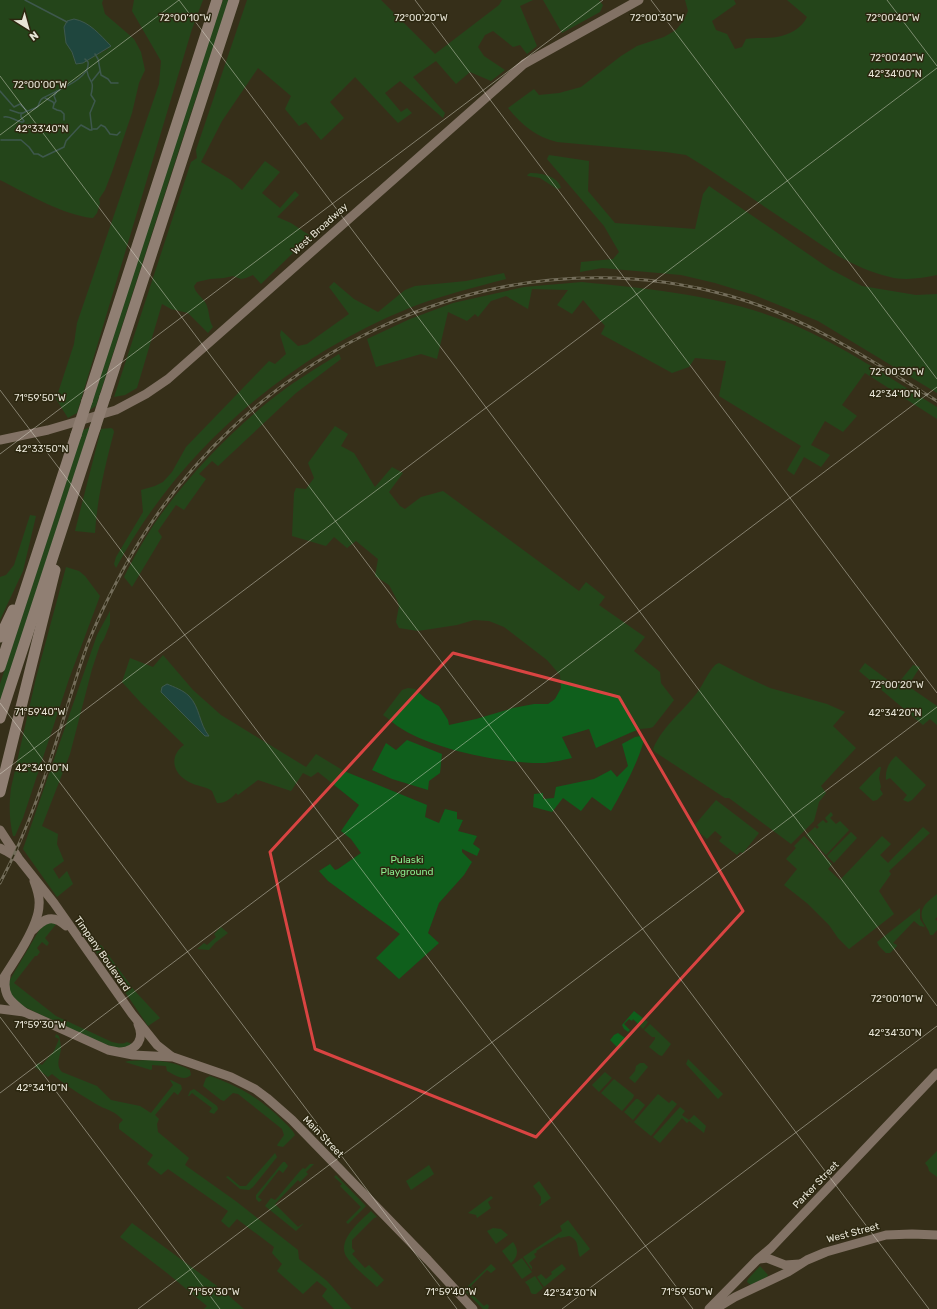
<svg xmlns="http://www.w3.org/2000/svg" width="937" height="1309" viewBox="0 0 937 1309" font-family="Rubik,sans-serif">
	<style>
		.green { fill: #0f5f1c; fill-rule: evenodd }
		.water { fill: #03626c; stroke: #47898c }
		.lines { fill: none; stroke-linecap: round; stroke-linejoin: round }
		.stream { stroke: #47898c; stroke-width: 1.5 }
		.major { stroke: #dec3c1; stroke-width: 9 }
		.highway { stroke: #fce1e0; stroke-width: 11 }
		.rail-casing { stroke: #bcb8a8; stroke-width: 3 }
		.rail { stroke: #2c2710; stroke-width: 1.5; stroke-dasharray: 4.5; stroke-linecap: butt }
		.highway-bridge { stroke: #fce1e0; stroke-width: 11 }
		.marked { fill: none; stroke: #d94442; stroke-width: 3; stroke-linejoin: round }
		.ticks { fill: none; stroke: #e7e4d6; stroke-width: 1; stroke-opacity: 0.45 }
		.labels { text-anchor: middle; dominant-baseline: central; stroke-width: 3; stroke-linejoin: round; paint-order: stroke }
		.street-label { font-size: 10px; fill: #e7e4d6; stroke: #2c2710 }
		.park-label { font-size: 10px; fill: #8aec8e; stroke: #2c2710 }
		.ticks-label { font-size: 10px; text-anchor: middle; fill: #e7e4d6; stroke: #2c2710; stroke-width: 3; stroke-linejoin: round; paint-order: stroke }
	</style>
	<rect width="100%" height="100%" fill="#36301a"/>
	<!-- green -->
	<g class="green">
		<path d="M 0,0 L 103,0 L 102,3 L 105,14 L 134,39 L 141,52 L 145,70 L 139,83 L 132,113 L 112,172 L 105,190 L 99,199 L 100,203 L 97,213 L 93,218 C 65,216 26,193 0,180 ZM 74,19 C 91,23 97,35 108,49 C 97,54 87,62 76,64 L 72,52 Z"/>
		<path d="M 134,0 L 203,0 L 192,29 L 77,413 L 68,418 L 56,399 L 74,344 L 77,323 L 159,84 L 161,61 L 132,11 Z"/>
		<path d="M 223,0 L 229,0 L 189,119 L 96,406 L 88,411 L 200,64 Z"/>
		<path d="M 247,0 L 381,0 L 435,54 L 499,5 L 502,0 L 533,0 L 520,6 L 537,46 L 527,54 L 520,45 L 513,47 L 493,31 L 485,35 L 478,47 L 484,56 L 505,70 L 491,81 L 470,72 L 456,84 L 436,61 L 413,77 L 445,113 L 443,118 L 400,81 L 385,93 L 401,112 L 407,108 L 412,113 L 398,123 L 355,77 L 330,102 L 344,118 L 321,140 L 306,122 L 299,126 L 285,109 L 291,96 L 258,68 L 222,121 L 201,162 L 231,180 L 242,190 L 265,161 L 280,172 L 262,193 L 280,208 L 295,191 L 299,195 L 277,217 L 291,223 L 312,237 L 298,254 L 293,253 L 261,284 L 253,275 L 246,278 L 241,279 L 233,276 L 224,278 L 210,279 L 197,282 L 194,286 C 195,293 202,297 205,302 C 210,310 208,319 213,327 L 208,333 L 188,313 L 171,309 L 162,304 L 137,388 L 125,395 L 114,397 L 191,162 L 197,158 L 196,150 Z"/>
		<path d="M 543,0 L 599,0 L 603,5 L 600,12 L 562,33 Z"/>
		<path d="M 685,0 L 734,0 L 736,4 L 712,21 L 716,30 L 727,34 L 735,49 L 742,47 L 746,39 C 756,37 767,39 777,37 C 789,35 802,28 807,17 L 787,0 L 937,0 L 937,275 C 922,278 905,281 890,277 C 872,273 855,265 838,256 L 707,168 L 686,155 L 666,152 L 557,142 C 536,137 522,125 508,108 L 534,89 L 539,95 L 559,93 L 581,87 L 621,56 L 637,46 L 664,37 L 676,30 L 684,20 L 688,11 Z"/>
		<path d="M 549,155 L 589,161 L 588,191 L 615,223 L 695,229 L 703,194 L 709,186 L 830,269 L 862,286 L 916,295 L 937,294 L 937,393 L 818,321 L 754,295 L 715,283 L 681,275 L 602,268 L 580,272 L 581,262 L 613,259 L 619,252 L 604,226 L 547,159 Z"/>
		<path d="M 530,173 C 541,173 558,176 561,188 L 557,189 L 540,178 L 528,176 L 527,175 Z"/>
		<path d="M 504,273 L 506,279 C 472,288 439,296 407,309 C 285,359 178,452 116,568 L 114,564 L 116,557 L 143,512 L 141,490 L 155,486 L 163,482 L 172,472 L 186,447 L 269,361 L 275,364 L 286,354 L 280,335 L 281,330 L 298,346 L 307,344 L 349,314 L 329,287 L 334,282 L 354,299 L 378,312 L 405,290 L 415,286 L 466,281 Z"/>
		<path d="M 582,282 C 653,289 725,296 792,324 C 843,346 890,378 937,407 L 937,419 L 865,373 L 842,405 L 857,416 L 843,432 L 825,421 L 811,445 L 830,455 L 821,467 L 804,457 L 794,475 L 787,470 L 801,446 L 719,396 L 726,361 L 695,358 L 689,367 L 672,373 L 601,334 L 605,326 L 583,300 L 572,314 L 557,305 L 568,290 L 532,289 L 528,309 L 506,296 L 491,301 L 478,317 L 475,314 L 467,321 L 448,312 L 437,359 L 421,354 L 376,367 L 367,339 L 410,319 L 453,303 L 524,287 Z"/>
		<path d="M 339,354 L 341,359 L 296,393 L 218,466 L 212,461 L 199,474 L 206,479 L 184,510 L 176,505 L 158,531 L 162,537 L 132,587 L 124,577 C 136,553 149,530 165,509 C 194,470 230,433 268,402 C 290,384 315,369 339,354 Z"/>
		<path d="M 335,426 L 348,434 L 341,446 L 354,453 L 375,487 L 392,467 L 403,473 L 389,492 L 400,506 L 405,509 L 421,497 L 443,491 L 579,591 L 586,582 L 605,597 L 599,605 L 645,637 L 634,651 L 660,672 L 661,683 L 674,700 L 653,727 L 650,728 L 640,729 L 632,732 L 596,748 L 589,729 L 562,737 L 572,758 C 563,760 554,762 545,763 C 505,764 436,750 402,729 C 395,725 389,719 383,715 L 402,690 L 408,688 L 415,689 L 426,699 L 439,706 L 448,720 L 449,725 L 476,719 L 513,708 L 534,704 L 548,704 L 555,699 L 561,688 L 560,675 L 547,660 L 504,627 L 489,621 L 474,620 L 457,625 L 418,631 L 399,628 L 396,622 L 399,606 L 397,600 L 389,585 L 375,576 L 378,559 L 356,541 L 347,548 L 334,537 L 326,546 L 292,536 L 294,493 L 296,488 L 306,489 L 314,478 L 308,463 Z"/>
		<path d="M 90,427 L 0,703 L 0,684 L 83,430 Z"/>
		<path d="M 111,428 L 113,429 L 114,432 C 105,466 97,499 95,533 L 75,531 L 101,429 Z"/>
		<path d="M 30,515 L 36,516 L 23,571 L 0,620 L 0,577 L 6,575 L 14,565 Z"/>
		<path d="M 66,567 L 79,571 L 85,576 L 100,596 L 69,679 L 23,818 L 15,836 L 13,836 C 9,819 9,805 11,788 L 36,678 Z"/>
		<path d="M 110,611 L 110,624 L 104,639 L 100,645 L 92,669 L 70,754 L 42,826 L 58,834 L 57,844 L 64,861 L 53,869 L 59,879 L 67,871 L 73,884 L 57,897 L 23,849 L 97,635 Z"/>
		<path d="M 163,655 L 193,690 L 221,715 L 306,767 L 316,754 L 344,771 L 427,805 L 425,817 L 439,823 L 445,809 L 457,812 L 457,819 L 463,820 L 458,831 L 477,836 L 473,844 L 480,849 L 477,856 L 462,849 L 462,852 L 472,862 L 464,875 L 439,903 L 428,933 L 439,943 L 399,979 L 376,958 L 400,934 L 328,881 L 319,871 L 330,864 L 335,870 L 338,869 L 361,853 L 351,839 L 341,831 L 359,805 L 318,772 L 311,777 L 303,773 L 291,791 L 258,780 L 238,795 L 236,793 C 232,798 224,804 217,803 L 212,791 C 205,786 196,786 189,782 C 172,773 169,756 184,745 L 141,703 L 122,682 L 130,658 L 153,667 ZM 162,687 L 195,704 L 204,730 L 209,736 Z"/>
		<path d="M 719,663 L 744,676 L 770,688 L 827,704 L 845,712 L 833,726 L 856,748 L 821,786 L 826,793 L 819,802 L 814,821 L 791,844 L 729,798 L 725,798 L 655,752 L 653,749 C 663,725 685,710 699,690 C 704,683 712,664 719,663 Z"/>
		<path d="M 865,663 L 896,686 L 913,665 L 920,667 L 908,686 L 937,706 L 937,725 L 930,719 L 923,725 L 859,671 Z"/>
		<path d="M 641,736 L 644,740 C 637,765 624,788 611,811 L 592,797 L 581,811 L 563,798 L 552,812 L 533,807 L 534,794 L 543,793 L 543,799 L 554,798 L 556,787 L 594,779 L 611,770 L 617,777 L 628,766 L 622,744 L 635,737 Z"/>
		<path d="M 407,740 L 442,754 L 440,773 L 429,781 L 428,790 L 392,779 L 372,770 L 386,743 L 396,750 Z"/>
		<path d="M 896,756 L 926,785 L 912,800 L 908,802 L 903,800 L 907,795 L 890,778 L 886,780 C 885,770 889,762 896,756 Z"/>
		<path d="M 879,767 L 881,767 L 879,778 L 881,787 L 880,789 L 883,794 L 877,800 L 873,801 L 859,788 Z"/>
		<path d="M 716,800 L 759,833 L 743,853 L 740,852 L 737,855 L 719,841 L 722,837 L 715,831 L 707,839 L 693,827 Z"/>
		<path d="M 831,812 L 833,815 L 830,818 L 836,824 L 840,821 L 849,830 L 826,855 L 806,835 L 815,827 L 817,829 L 819,827 L 817,825 L 823,820 L 826,823 L 828,822 L 825,818 Z"/>
		<path d="M 923,827 L 930,833 L 889,871 L 891,874 L 879,891 L 894,914 L 849,949 L 838,938 L 829,925 L 808,904 L 784,885 L 797,869 L 786,859 L 796,848 L 794,846 L 804,836 L 832,864 L 828,869 L 840,880 L 882,836 L 891,844 L 880,855 L 888,863 Z"/>
		<path d="M 851,832 L 857,838 L 834,863 L 827,856 Z"/>
		<path d="M 937,894 L 937,917 L 935,919 L 937,921 L 937,930 L 933,935 L 930,935 C 929,930 926,927 924,923 C 917,909 927,902 937,894 Z"/>
		<path d="M 920,908 L 920,919 L 925,927 L 920,926 L 914,921 L 893,943 L 897,945 L 897,946 L 890,953 L 886,953 L 879,946 L 877,942 Z"/>
		<path d="M 46,923 L 57,923 L 45,938 L 49,943 L 47,946 L 42,942 L 37,948 L 40,952 L 37,956 L 35,956 L 14,983 L 56,1016 L 112,1042 C 117,1043 122,1045 127,1042 L 132,1044 L 128,1049 L 116,1048 L 96,1041 L 12,1001 L 8,983 L 41,927 Z"/>
		<path d="M 79,925 L 89,939 L 102,946 L 134,990 L 160,1018 L 148,1026 L 125,992 L 77,926 Z"/>
		<path d="M 221,927 L 228,933 L 215,943 L 209,950 L 197,949 L 204,943 L 207,945 L 216,937 L 214,934 Z"/>
		<path d="M 634,1011 L 648,1022 L 643,1029 L 633,1019 L 632,1021 L 629,1019 L 624,1024 L 630,1030 L 628,1032 L 624,1029 L 622,1025 Z"/>
		<path d="M 650,1024 L 671,1044 L 662,1056 L 659,1055 L 649,1047 L 655,1039 L 655,1037 L 652,1037 L 644,1030 Z"/>
		<path d="M 618,1033 L 628,1040 L 620,1050 L 610,1040 L 614,1035 Z"/>
		<path d="M 56,1034 L 59,1036 C 60,1040 61,1045 61,1049 C 60,1057 55,1065 62,1072 L 97,1086 L 111,1100 L 140,1106 L 151,1113 L 173,1085 L 170,1080 L 171,1080 L 181,1085 L 182,1089 L 178,1095 L 174,1092 L 155,1115 L 159,1119 L 157,1124 L 158,1132 L 189,1158 L 185,1165 L 237,1202 L 298,1250 L 299,1259 L 327,1281 L 352,1309 L 334,1309 L 322,1296 L 327,1289 L 317,1281 L 303,1294 L 277,1271 L 282,1264 L 272,1253 L 274,1247 L 237,1219 L 229,1228 L 221,1221 L 228,1211 L 168,1169 L 161,1175 L 147,1164 L 153,1155 L 119,1129 L 119,1124 L 123,1120 C 112,1109 108,1111 96,1104 C 81,1095 65,1085 52,1074 L 48,1077 L 35,1067 L 38,1063 L 42,1065 L 54,1051 L 59,1039 L 55,1037 Z"/>
		<path d="M 688,1059 L 723,1094 L 718,1099 L 686,1064 Z"/>
		<path d="M 149,1060 C 164,1061 177,1063 190,1070 L 191,1075 C 184,1082 175,1075 167,1071 L 166,1066 L 152,1065 L 152,1069 L 151,1070 L 125,1062 L 128,1061 Z"/>
		<path d="M 644,1063 L 648,1067 L 635,1083 L 636,1084 L 629,1078 L 635,1071 L 636,1066 L 640,1063 Z"/>
		<path d="M 605,1072 L 612,1078 L 599,1092 L 592,1085 Z"/>
		<path d="M 210,1076 C 239,1086 261,1099 283,1121 C 287,1125 293,1130 295,1135 L 283,1147 L 278,1146 L 277,1145 L 284,1135 L 282,1129 L 238,1094 L 233,1093 L 224,1101 L 221,1100 L 203,1086 L 206,1078 Z"/>
		<path d="M 614,1079 L 634,1095 L 633,1098 L 622,1111 L 601,1093 Z"/>
		<path d="M 194,1089 L 217,1106 L 218,1109 L 214,1114 L 209,1112 L 212,1108 L 192,1093 L 189,1096 L 188,1096 L 190,1091 Z"/>
		<path d="M 658,1094 L 669,1103 L 672,1100 L 677,1104 L 651,1136 L 634,1122 Z"/>
		<path d="M 636,1099 L 638,1099 L 645,1105 L 633,1120 L 624,1112 Z"/>
		<path d="M 680,1107 L 685,1111 L 682,1115 L 689,1120 L 694,1115 L 706,1126 L 704,1133 L 689,1121 L 687,1123 L 682,1118 L 660,1143 L 653,1137 Z"/>
		<path d="M 937,1151 L 937,1177 L 929,1171 L 928,1167 L 925,1163 Z"/>
		<path d="M 275,1153 L 277,1157 L 253,1187 L 249,1190 L 240,1189 L 227,1178 L 226,1177 L 228,1176 L 240,1186 L 246,1186 Z"/>
		<path d="M 283,1162 L 285,1162 L 288,1166 L 283,1173 L 279,1170 L 258,1197 L 262,1200 L 259,1202 L 256,1199 L 256,1195 Z"/>
		<path d="M 310,1164 L 314,1164 L 306,1172 L 308,1174 L 300,1182 L 298,1180 L 275,1204 L 298,1227 L 304,1223 L 296,1231 L 265,1206 L 271,1198 L 275,1200 L 278,1197 L 300,1171 L 303,1168 L 305,1169 Z"/>
		<path d="M 429,1165 L 434,1174 L 411,1190 L 406,1181 Z"/>
		<path d="M 336,1175 L 366,1206 L 348,1224 L 346,1222 L 361,1207 L 340,1186 L 342,1184 L 334,1177 Z"/>
		<path d="M 539,1181 L 551,1198 L 540,1206 L 539,1205 L 541,1203 L 541,1197 L 533,1186 Z"/>
		<path d="M 491,1196 L 493,1198 L 488,1202 L 491,1208 L 477,1218 L 476,1215 L 468,1213 Z"/>
		<path d="M 371,1211 L 377,1217 L 374,1218 L 352,1240 L 352,1248 L 355,1251 L 352,1254 L 365,1268 L 369,1265 L 384,1280 L 377,1287 C 369,1279 352,1266 346,1256 C 337,1240 361,1220 371,1211 Z"/>
		<path d="M 568,1220 L 590,1249 L 580,1257 C 576,1248 580,1240 569,1236 L 560,1238 L 559,1237 L 536,1251 L 537,1252 L 534,1254 L 536,1257 L 529,1263 L 532,1267 L 532,1270 L 523,1257 L 562,1231 L 560,1226 Z"/>
		<path d="M 132,1223 L 221,1289 L 244,1309 L 204,1309 L 207,1306 L 167,1273 L 120,1237 Z"/>
		<path d="M 493,1228 L 501,1229 L 508,1235 L 496,1244 L 487,1231 Z"/>
		<path d="M 513,1242 C 519,1250 518,1257 511,1263 L 502,1251 Z"/>
		<path d="M 522,1258 L 532,1272 L 522,1279 L 512,1265 Z"/>
		<path d="M 491,1264 L 496,1269 L 491,1273 L 487,1270 L 471,1286 L 474,1290 L 471,1293 L 484,1306 L 487,1304 L 489,1306 L 488,1309 L 483,1309 L 464,1290 Z"/>
		<path d="M 562,1264 L 566,1269 L 544,1287 L 537,1277 L 541,1274 L 546,1279 L 552,1274 L 551,1272 Z"/>
		<path d="M 760,1266 L 768,1275 L 767,1277 L 751,1285 L 747,1282 L 748,1279 Z"/>
		<path d="M 535,1276 L 543,1288 L 536,1294 L 533,1294 L 531,1293 L 529,1287 L 525,1282 Z"/>
	</g>
	<!-- water -->
	<g class="water">
		<path d="M 74,19 C 90,22 100,35 111,46 L 83,63 L 76,64 L 72,52 L 66,43 L 64,27 L 67,21 Z"/>
		<path d="M 167,684 C 174,687 183,690 189,696 C 200,707 199,724 209,736 L 205,736 L 161,692 L 162,687 Z"/>
	</g>
	<g class="lines">
		<!-- stream -->
		<g class="stream">
			<path d="M 25,0 L 67,22"/>
			<path d="M 95,54 L 98,59 L 101,75 L 108,79 L 111,83 L 118,83"/>
			<path d="M 92,81 L 100,71"/>
			<path d="M 0,91 L 14,107 L 20,104 L 27,111 C 30,110 36,109 38,106 C 40,103 39,100 43,98 C 55,91 91,79 88,62 L 85,59"/>
			<path d="M 57,91 L 54,96 L 56,101 L 54,104 L 53,108 L 57,110 L 61,111 L 64,114 L 64,120"/>
			<path d="M 45,98 L 53,102 L 54,104"/>
			<path d="M 10,110 L 19,113 L 22,113"/>
			<path d="M 4,117 C 9,115 17,122 23,122 L 24,121 L 21,117 L 21,114 L 27,111"/>
			<path d="M 93,129 L 97,129 L 101,125 L 105,127 L 110,134 L 117,135 L 120,132"/>
			<path d="M 1,140 L 21,140 L 29,147 L 34,154 L 38,154 L 43,157 L 64,147 L 66,141 L 79,127 L 81,125 L 90,130 L 92,130 L 90,113 L 95,101 L 91,95 C 95,78 89,84 87,71"/>
		</g>
		<!-- major -->
		<g class="major">
			<path d="M 0,440 L 48,430 L 116,410 L 146,394 L 168,379 L 524,64 L 639,0"/>
			<path d="M 0,830 L 19,859 L 54,903 L 132,1014 L 157,1045 L 171,1056"/>
			<path d="M 0,848 L 6,851 L 16,857"/>
			<path d="M 33,930 C 44,918 53,914 66,926"/>
			<path d="M 6,976 C 2,995 10,1001 24,1012"/>
			<path d="M 0,983 C 12,965 39,926 39,905 C 40,897 37,889 34,881"/>
			<path d="M 0,1009 L 24,1012 L 108,1050 L 133,1055 L 173,1057 L 231,1077 L 255,1089 L 267,1098 L 292,1120 L 428,1260 L 473,1309"/>
			<path d="M 121,1052 C 137,1050 145,1039 138,1024"/>
			<path d="M 759,1259 L 767,1258 L 785,1265 L 800,1264"/>
			<path d="M 709,1309 L 758,1259 L 771,1248 L 937,1073"/>
			<path d="M 715,1309 L 735,1297 L 788,1272 L 807,1260 L 826,1252 L 886,1235 L 912,1234 L 937,1235"/>
		</g>
		<!-- highway -->
		<g class="highway">
			<path d="M 105,397 L 234,0"/>
			<path d="M 87,401 L 217,0"/>
			<path d="M 0,637 L 13,610"/>
			<path d="M 0,667 L 76,435"/>
			<path d="M 0,718 L 95,428"/>
			<path d="M 0,792 L 55,570"/>
		</g>
		<!-- rail casing -->
		<g class="rail-casing">
			<path id="rail" d="M 0,883 C 29,829 47,772 65,714 C 72,691 79,668 87,646 C 97,620 110,594 123,570 C 238,356 491,228 730,296 C 805,317 871,360 937,401"/>
		</g>
		<!-- rail -->
		<use href="#rail" class="rail"/>
		<!-- highway-bridge -->
		<g class="highway-bridge">
			<path d="M 95,428 L 105,397"/>
			<path d="M 76,435 L 87,401"/>
		</g>
	</g>
	<!-- marked area -->
	<path d="M0 0H937V1309H0ZM 453,653 L 619,697 L 743,911 L 536,1137 L 315,1049 L 270,852 Z" fill="#36301a" fill-opacity=".55" fill-rule="evenodd"/>
	<path class="marked" d="M 453,653 L 619,697 L 743,911 L 536,1137 L 315,1049 L 270,852 Z"/>
	<!-- ticks -->
	<path class="ticks" d="M 179,0 L 937,1006M 415,0 L 937,693M 651,0 L 937,379M 887,0 L 937,66M 0,76 L 929,1309M 0,135 L 179,0M 0,390 L 693,1309M 0,454 L 603,0M 0,703 L 457,1309M 0,774 L 937,68M 0,1017 L 220,1309M 0,1093 L 937,387M 138,1309 L 937,707M 562,1309 L 937,1026"/>
	<g class="labels">
		<!-- street labels -->
		<g class="street-label">
			<text transform="translate(320 229) rotate(-42)">West Broadway</text>
			<text transform="translate(102 954) rotate(55)">Timpany Boulevard</text>
			<text transform="translate(323 1137) rotate(46)">Main Street</text>
			<text transform="translate(816 1185) rotate(-46)">Parker Street</text>
			<text transform="translate(853 1233) rotate(-15)">West Street</text>
		</g>
		<!-- park labels -->
		<g class="park-label">
			<text x="407" y="860">Pulaski<tspan x="407" dy="12">Playground</tspan></text>
		</g>
	</g>
	<g class="ticks-label">
		<text x="185" y="21">72°00'10"W</text>
		<text x="421" y="21">72°00'20"W</text>
		<text x="657" y="21">72°00'30"W</text>
		<text x="893" y="21">72°00'40"W</text>
		<text x="897" y="61">72°00'40"W</text>
		<text x="895" y="77">42°34'00"N</text>
		<text x="40" y="88">72°00'00"W</text>
		<text x="42" y="132">42°33'40"N</text>
		<text x="897" y="375">72°00'30"W</text>
		<text x="895" y="397">42°34'10"N</text>
		<text x="40" y="401">71°59'50"W</text>
		<text x="42" y="452">42°33'50"N</text>
		<text x="897" y="688">72°00'20"W</text>
		<text x="40" y="715">71°59'40"W</text>
		<text x="895" y="716">42°34'20"N</text>
		<text x="42" y="771">42°34'00"N</text>
		<text x="897" y="1002">72°00'10"W</text>
		<text x="40" y="1028">71°59'30"W</text>
		<text x="895" y="1036">42°34'30"N</text>
		<text x="42" y="1091">42°34'10"N</text>
		<text x="214" y="1295">71°59'30"W</text>
		<text x="451" y="1295">71°59'40"W</text>
		<text x="687" y="1295">71°59'50"W</text>
		<text x="570" y="1296">42°34'30"N</text>
	</g>
	<!-- north arrow -->
	<g transform="translate(28 28) rotate(143)" stroke="#2c2710" stroke-width="3" paint-order="stroke">
	<path d="M0-3L7 15L0 10L-7 15Z" fill="#e7e4d6"/>
	<text y="-6" font-size="11" font-weight="bold" text-anchor="middle" fill="#e7e4d6">N</text>
	</g>
</svg>
